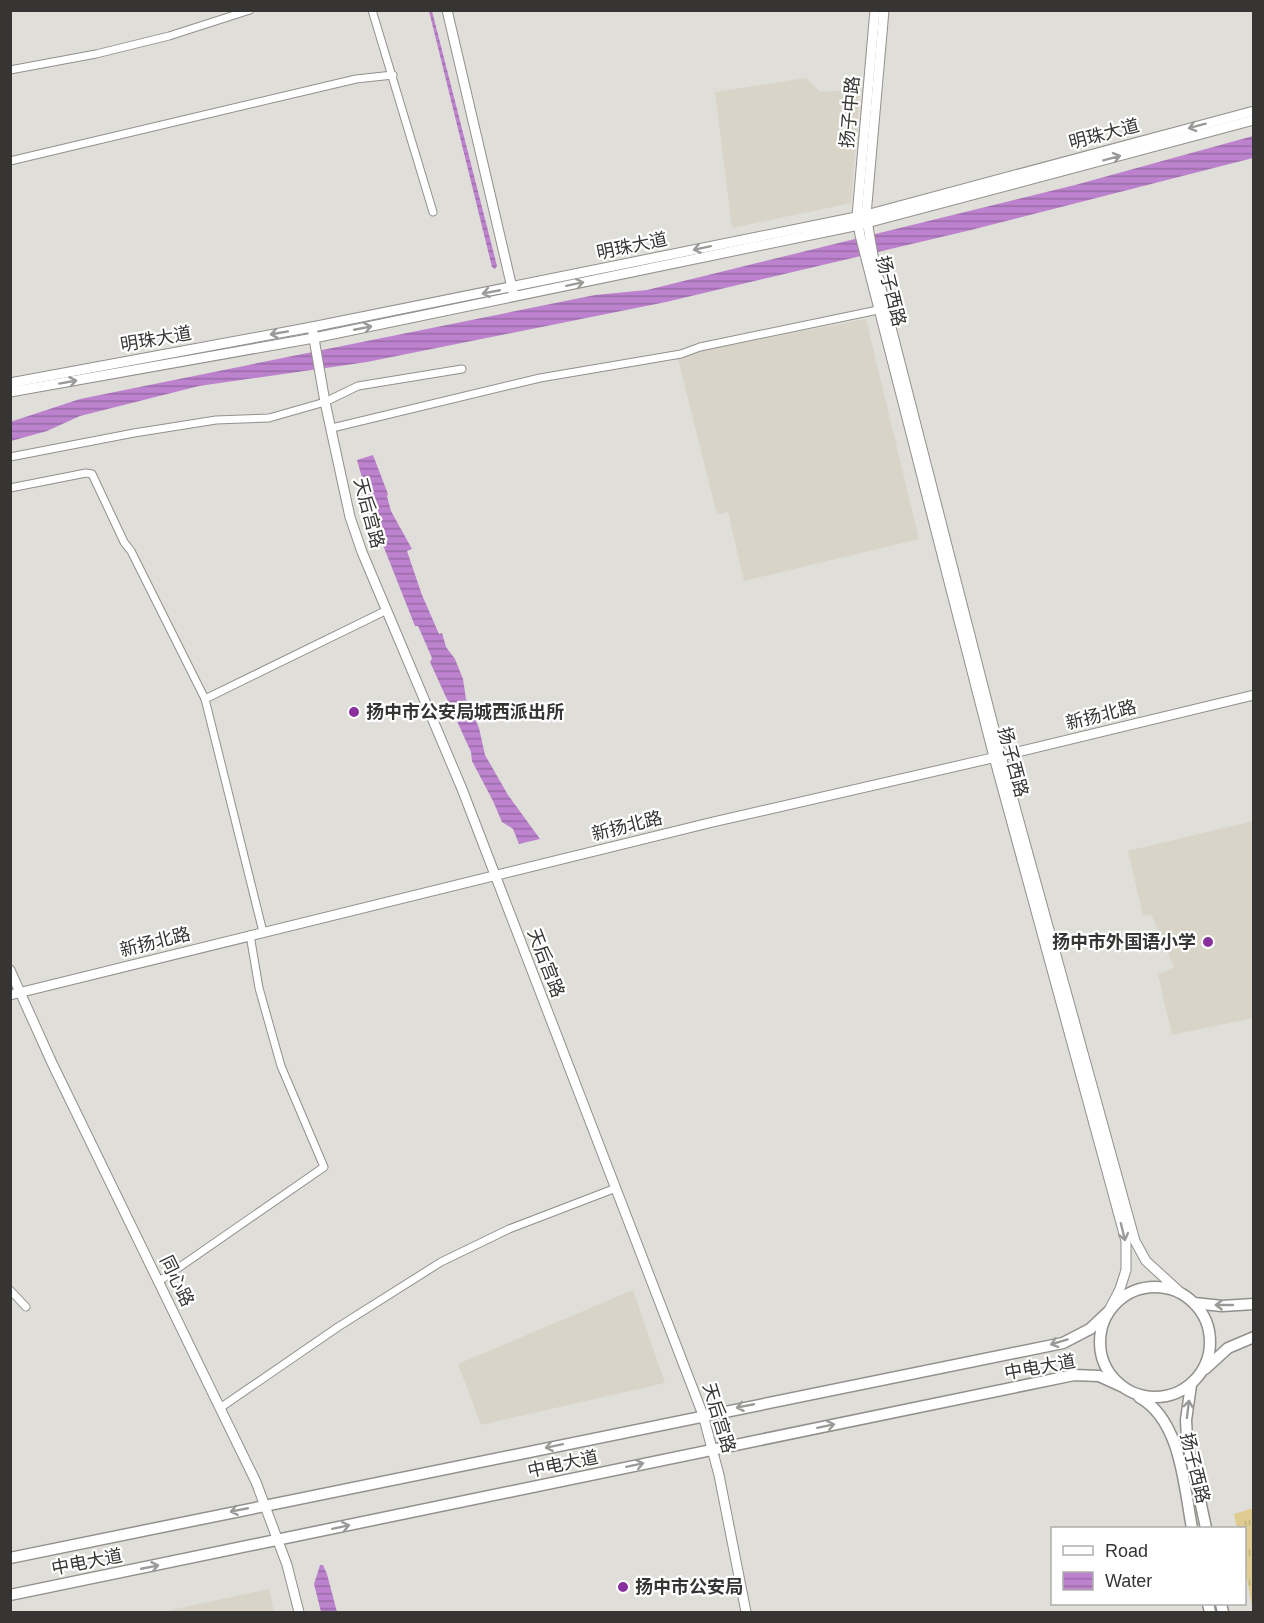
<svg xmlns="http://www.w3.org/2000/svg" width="1264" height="1623" viewBox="0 0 1264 1623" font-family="Arial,'Noto Sans SC',sans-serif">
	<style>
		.built { fill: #d8d5c8 }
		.grass { fill: url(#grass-tufts) }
		.water { fill: url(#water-rules) }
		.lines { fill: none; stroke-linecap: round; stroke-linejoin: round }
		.street-casing { stroke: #92908c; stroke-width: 9 }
		.secondary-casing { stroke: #92908c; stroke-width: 11 }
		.primary-casing { stroke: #92908c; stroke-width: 13 }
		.street { stroke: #fff; stroke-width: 7 }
		.secondary { stroke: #fff; stroke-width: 9 }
		.primary { stroke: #fff; stroke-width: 10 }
		.oneway { stroke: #9a9a99 }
		.poi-dot { fill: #88319e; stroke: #fff; stroke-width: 2 }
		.labels { text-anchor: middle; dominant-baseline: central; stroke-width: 4.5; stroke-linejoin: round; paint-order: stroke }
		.street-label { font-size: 18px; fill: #363533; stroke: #fff }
		.poi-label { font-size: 18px; font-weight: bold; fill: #363533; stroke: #fff; text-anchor: start }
	</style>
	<defs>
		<pattern id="grass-tufts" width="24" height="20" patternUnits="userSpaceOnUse" patternTransform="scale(1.5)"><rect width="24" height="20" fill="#decc91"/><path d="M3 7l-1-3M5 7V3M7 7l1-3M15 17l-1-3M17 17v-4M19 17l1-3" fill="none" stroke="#bfb07e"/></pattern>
		<pattern id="water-rules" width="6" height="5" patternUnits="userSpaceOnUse" patternTransform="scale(1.5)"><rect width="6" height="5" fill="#bd82ce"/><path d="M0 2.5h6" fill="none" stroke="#9a6ba8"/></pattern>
	</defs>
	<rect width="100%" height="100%" fill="#e0ded9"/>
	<!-- built -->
	<g class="built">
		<path d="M 806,78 L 820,92 L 860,89 L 851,203 L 732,228 L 715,92 Z"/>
		<path d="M 866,319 L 919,539 L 744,581 L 728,512 L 717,515 L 677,355 Z"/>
		<path d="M 1253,821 L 1253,1018 L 1172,1035 L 1158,975 L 1174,967 L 1151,914 L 1143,916 L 1128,851 Z"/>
		<path d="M 633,1290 L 665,1383 L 481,1425 L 458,1364 Z"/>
		<path d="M 269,1589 L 274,1612 L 162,1612 Z"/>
	</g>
	<!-- grass -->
	<path class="grass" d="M 1253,1508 L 1253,1612 L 1245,1568 L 1244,1528 L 1237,1528 L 1234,1514 Z"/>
	<!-- water -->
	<g class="water">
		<path d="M 429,11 L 432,11 L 497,266 L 495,269 L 492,267 Z"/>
		<path d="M 1253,136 L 1253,158 L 971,230 L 666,302 L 367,362 L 199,386 L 80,416 L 47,431 L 11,441 L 10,422 L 80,399 L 595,295 L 647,290 L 1075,185 Z"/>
		<path d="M 373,455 L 388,494 L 387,496 L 391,511 L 412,549 L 407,551 L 422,595 L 439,634 L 442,633 L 446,647 L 455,659 L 463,679 L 466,699 L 479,728 L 485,755 L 508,795 L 540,839 L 519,844 L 513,829 L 502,822 L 493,801 L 472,761 L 471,752 L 430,662 L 432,658 L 418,626 L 415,626 L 377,530 L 357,460 Z"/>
		<path d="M 320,1565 L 323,1565 L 327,1574 L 337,1612 L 321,1612 L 314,1584 Z"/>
	</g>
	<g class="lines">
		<!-- street casing -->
		<g class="street-casing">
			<g id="street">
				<path d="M 372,10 L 433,212"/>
				<path d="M 10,70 L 96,54 L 169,36 L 250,10"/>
				<path d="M 10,161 L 356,79 L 393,75"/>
				<path d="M 332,428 L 540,378 L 681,354 L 700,347 L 878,310"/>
				<path d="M 10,457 L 134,433 L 216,420 L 269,418 L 325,402 L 358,386 L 462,369"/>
				<path d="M 10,488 L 86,473 L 92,474 L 124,542 L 131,551 L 205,699 L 263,932"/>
				<path d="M 205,699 L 385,611"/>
				<path d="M 158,1282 L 324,1167 L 281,1066 L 259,988 L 250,935"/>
				<path d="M 10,1290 L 26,1307"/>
				<path d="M 220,1408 L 338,1327 L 441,1262 L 509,1229 L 616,1188"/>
			</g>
		</g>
		<!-- secondary casing -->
		<g class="secondary-casing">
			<g id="secondary">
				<path d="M 447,10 L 513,292"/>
				<path d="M 875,10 L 857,216 L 860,235 L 994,757 L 1126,1241 L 1126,1270 L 1120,1289 L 1108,1312"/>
				<path d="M 884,10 L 866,215 L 874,261 L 1001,756 L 1135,1241 L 1146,1261 L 1181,1293"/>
				<path d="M 312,327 L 325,402 L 350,517 L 362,552 L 462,789 L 703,1415 L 719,1475 L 746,1612"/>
				<path d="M 10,383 L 312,327 L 866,215 L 1254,111"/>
				<path d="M 10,392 L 314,338 L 859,225 L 1254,120"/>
				<path d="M 10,970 L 52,1063 L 256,1482 L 287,1565 L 299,1612"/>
				<path d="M 10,995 L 713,822 L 1001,756 L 1254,695"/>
			</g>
		</g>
		<!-- primary casing -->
		<g class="primary-casing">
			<g id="primary">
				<circle cx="1155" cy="1342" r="55"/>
				<path d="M 1194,1303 L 1222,1306 L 1254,1304"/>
				<path d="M 1205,1369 L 1228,1348 L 1254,1337"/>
				<path d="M 1191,1385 L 1186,1420 L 1187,1439 L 1206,1528"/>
				<path d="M 1139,1397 C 1181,1420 1184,1486 1192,1528"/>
				<path d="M 10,1558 L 1063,1343 L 1090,1329 L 1108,1312"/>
				<path d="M 10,1595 L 1074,1375 L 1099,1376 L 1121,1386"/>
				<path d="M 1208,1604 L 1210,1612"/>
				<path d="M 1221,1604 L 1223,1612"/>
			</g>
		</g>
		<!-- street -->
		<use href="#street" class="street"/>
		<!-- secondary -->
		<use href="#secondary" class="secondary"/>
		<!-- primary -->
		<use href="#primary" class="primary"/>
	</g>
	<!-- one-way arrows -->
	<defs><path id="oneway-shaft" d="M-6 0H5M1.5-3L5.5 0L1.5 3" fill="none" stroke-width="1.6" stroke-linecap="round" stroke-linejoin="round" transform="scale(1.5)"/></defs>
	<g class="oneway">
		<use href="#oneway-shaft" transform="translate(1197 126) rotate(165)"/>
		<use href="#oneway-shaft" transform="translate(1112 158) rotate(-15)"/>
		<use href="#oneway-shaft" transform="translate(702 248) rotate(168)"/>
		<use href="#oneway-shaft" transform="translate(575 284) rotate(-12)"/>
		<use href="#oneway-shaft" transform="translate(491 292) rotate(169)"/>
		<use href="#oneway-shaft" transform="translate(363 328) rotate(-11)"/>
		<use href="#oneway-shaft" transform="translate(279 333) rotate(170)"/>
		<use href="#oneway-shaft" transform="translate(68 382) rotate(-10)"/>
		<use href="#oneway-shaft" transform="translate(1123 1232) rotate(76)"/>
		<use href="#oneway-shaft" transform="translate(1224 1305) rotate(-180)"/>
		<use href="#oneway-shaft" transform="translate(1059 1342) rotate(163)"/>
		<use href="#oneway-shaft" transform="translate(745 1406) rotate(169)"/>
		<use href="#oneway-shaft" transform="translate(1188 1409) rotate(-83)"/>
		<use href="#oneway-shaft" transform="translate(826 1426) rotate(-12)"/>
		<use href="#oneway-shaft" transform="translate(554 1446) rotate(168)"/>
		<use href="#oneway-shaft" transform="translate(635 1465) rotate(-12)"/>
		<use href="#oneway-shaft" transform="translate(239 1510) rotate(169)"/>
		<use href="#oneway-shaft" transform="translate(341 1527) rotate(-12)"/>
		<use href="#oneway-shaft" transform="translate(150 1567) rotate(-11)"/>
	</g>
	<!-- markers -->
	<g class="poi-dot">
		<circle cx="354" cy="712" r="6"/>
		<circle cx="1208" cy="942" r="6"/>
		<circle cx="623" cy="1587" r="6"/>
	</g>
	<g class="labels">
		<!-- street labels -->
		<g class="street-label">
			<text transform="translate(850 112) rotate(-85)">扬子中路</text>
			<text transform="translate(1104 134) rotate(-15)">明珠大道</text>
			<text transform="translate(632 246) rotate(-12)">明珠大道</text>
			<text transform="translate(891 291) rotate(76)">扬子西路</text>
			<text transform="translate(156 339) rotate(-10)">明珠大道</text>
			<text transform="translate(369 513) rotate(75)">天后宫路</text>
			<text transform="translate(1101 715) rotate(-14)">新扬北路</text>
			<text transform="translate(1013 762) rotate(75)">扬子西路</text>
			<text transform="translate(627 826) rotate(-14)">新扬北路</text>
			<text transform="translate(155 942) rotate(-14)">新扬北路</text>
			<text transform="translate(546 963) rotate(69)">天后宫路</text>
			<text transform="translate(177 1281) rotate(64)">同心路</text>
			<text transform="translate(1040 1367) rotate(-10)">中电大道</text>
			<text transform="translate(719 1418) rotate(73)">天后宫路</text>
			<text transform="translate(563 1464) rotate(-12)">中电大道</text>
			<text transform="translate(1195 1468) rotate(76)">扬子西路</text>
			<text transform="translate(87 1562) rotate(-11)">中电大道</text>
		</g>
		<!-- poi labels -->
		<g class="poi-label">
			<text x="366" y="712">扬中市公安局城西派出所</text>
			<text x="1196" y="942" text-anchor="end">扬中市外国语小学</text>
			<text x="635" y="1587">扬中市公安局</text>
		</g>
	</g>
	<!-- border -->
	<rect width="1264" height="1623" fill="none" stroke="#363533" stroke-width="24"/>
	<!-- legend -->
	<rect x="1051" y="1527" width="195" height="78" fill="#ffffff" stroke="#afaead" stroke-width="1.5"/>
	<rect x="1063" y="1546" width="30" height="9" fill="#ffffff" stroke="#afaead" stroke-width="1.5"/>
	<text x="1105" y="1557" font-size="18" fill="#363533">Road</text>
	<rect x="1063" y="1572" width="30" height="18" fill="url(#water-rules)" stroke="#afaead" stroke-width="1.5"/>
	<text x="1105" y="1587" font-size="18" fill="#363533">Water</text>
</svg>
